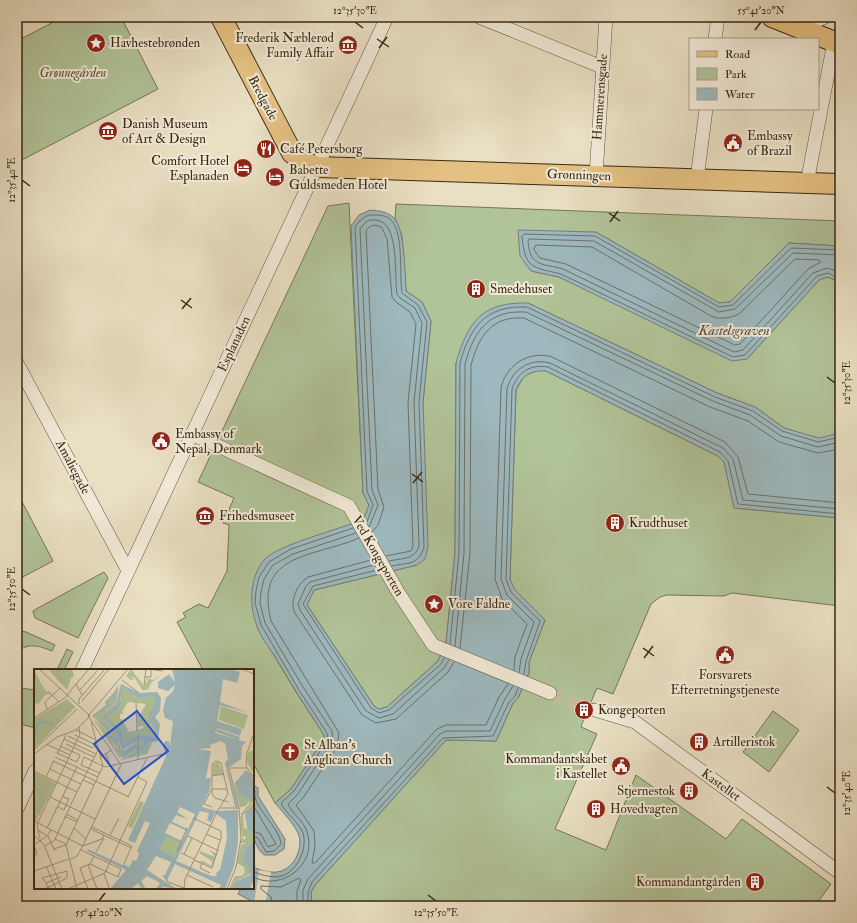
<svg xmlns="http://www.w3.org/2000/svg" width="857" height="923" viewBox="0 0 857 923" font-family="'IM FELL Double Pica',serif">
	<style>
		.green { fill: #b1c398; stroke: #757656 }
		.water { fill: #9db9bf; stroke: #757f7a }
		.pier { fill: #e9dfc3 }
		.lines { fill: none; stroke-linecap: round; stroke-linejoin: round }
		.shore { stroke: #6b7169; stroke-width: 1 }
		.minor-tunnel { stroke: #c6bba0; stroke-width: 13; stroke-dasharray: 13 6; stroke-linecap: butt }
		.minor-casing { stroke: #65563f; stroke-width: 14 }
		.primary-casing { stroke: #392913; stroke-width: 22 }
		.minor { stroke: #f1ead8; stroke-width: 13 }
		.primary { stroke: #e4c082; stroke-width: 20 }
		.ticks { fill: none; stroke: #392913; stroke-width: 1.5 }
		.labels { text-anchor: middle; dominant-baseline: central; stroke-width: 4; stroke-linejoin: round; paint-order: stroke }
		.poi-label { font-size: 13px; fill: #392913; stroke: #f1ead8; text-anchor: start }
		.park-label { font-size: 13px; font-style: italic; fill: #575034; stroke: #f1ead8 }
		.street-label { font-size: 13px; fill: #392913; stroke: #f1ead8 }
		.water-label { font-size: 14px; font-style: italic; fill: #524d3e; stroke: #f1ead8 }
		.inset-river { fill: none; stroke: #9db9bf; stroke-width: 2 }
		.inset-road { fill: none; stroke: #a3967d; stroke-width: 1 }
		.view { fill: #1d4ed8; fill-opacity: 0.15; stroke: #1d4ed8; stroke-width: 2 }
		.inset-edge { fill: none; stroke: #392913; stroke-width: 2 }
		.neatline { fill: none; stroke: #392913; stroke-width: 1.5 }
		.ticks-label { font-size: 10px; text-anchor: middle; fill: #392913 }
	</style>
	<rect width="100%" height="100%" fill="#e9dfc3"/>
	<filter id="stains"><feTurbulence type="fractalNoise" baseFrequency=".005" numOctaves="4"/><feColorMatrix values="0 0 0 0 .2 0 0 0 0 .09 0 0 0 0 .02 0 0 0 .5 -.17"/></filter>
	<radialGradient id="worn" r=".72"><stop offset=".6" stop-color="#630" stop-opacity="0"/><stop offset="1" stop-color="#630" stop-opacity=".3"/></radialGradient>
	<!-- green -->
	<g class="green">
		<path d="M 63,17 L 121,17 L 158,89 L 18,162 L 17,41 Z"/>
		<path d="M 349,203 L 363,493 L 369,505 L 364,519 L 348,527 L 257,627 L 296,692 L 324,735 L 324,739 L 291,789 L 275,803 L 253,763 L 253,670 L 203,670 L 177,622 L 186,617 L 183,613 L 199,604 L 208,608 L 227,571 L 229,525 L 223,523 L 234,498 L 198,482 L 328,206 Z"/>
		<path d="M 396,204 L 840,221 L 840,246 L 789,243 L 730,302 L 719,303 L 596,232 L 531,271 L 559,277 L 747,359 L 819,280 L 827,277 L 836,280 L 840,287 L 840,433 L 819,439 L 784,428 L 755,407 L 717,393 L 528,303 L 456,363 L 455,553 L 446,643 L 438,661 L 387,707 L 379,709 L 374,706 L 307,605 L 314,590 L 417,565 L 423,402 L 431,321 L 422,302 L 406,291 L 402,236 L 395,218 Z"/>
		<path d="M 538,370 L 546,371 L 718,456 L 724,462 L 735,508 L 840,518 L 840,606 L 732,593 L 724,596 L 667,595 L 660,597 L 651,604 L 613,694 L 597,688 L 591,702 L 584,700 L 580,711 L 586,713 L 581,727 L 597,734 L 555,829 L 606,850 L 636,775 L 726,839 L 742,819 L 831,884 L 815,906 L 312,906 L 311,892 L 315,885 L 446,740 L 496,741 L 513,703 L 518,698 L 529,673 L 529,662 L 545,620 L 514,590 L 510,579 L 516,390 L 524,376 Z"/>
		<path d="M 17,492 L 53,561 L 17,580 Z"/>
		<path d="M 104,572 L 108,578 L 78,638 L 35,618 L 33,611 L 38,608 Z"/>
		<path d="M 21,631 L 26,632 L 55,645 L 52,651 C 39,646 29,642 17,652 L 17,635 Z"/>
		<path d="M 67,649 L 73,652 L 64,670 L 57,670 Z"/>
		<path d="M 17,684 L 21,688 L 35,690 L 35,728 L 21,724 L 17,733 Z"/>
		<path d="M 773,711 L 799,730 L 769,772 L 743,752 Z"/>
	</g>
	<!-- water -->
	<g class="water">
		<path d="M 370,210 C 379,211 386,211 393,217 C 405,227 405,275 406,291 L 422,302 L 431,321 L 423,402 L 428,547 L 425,559 L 417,565 L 314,590 L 307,605 L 374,706 L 379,709 L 387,707 L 438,661 L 446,643 L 455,553 L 456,363 C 468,321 482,302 528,303 L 717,393 L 755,407 L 784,428 L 819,438 L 840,433 L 840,518 L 734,508 L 724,462 L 718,456 L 546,371 C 531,370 522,375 516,390 L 510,579 L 515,590 L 545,620 L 529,662 L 529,672 L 518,698 L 513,703 L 496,741 L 446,740 L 315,885 L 311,892 L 312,906 L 261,906 L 238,894 L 241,888 L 253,888 L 253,867 C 259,870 270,873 277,872 C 293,870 303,850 299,836 C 297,827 281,810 275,803 L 291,789 L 324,739 L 324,735 C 307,709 290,682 274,655 C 268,646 260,636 257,626 C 249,605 249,577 265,559 C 280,544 341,529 364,519 L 369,505 L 363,493 L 351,226 L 359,215 Z"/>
		<path d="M 518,230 L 596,232 L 719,303 L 730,302 L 789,243 L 840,246 L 840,287 L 836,280 L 827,277 L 819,280 L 747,359 L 732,361 L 559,277 L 531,271 L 520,256 Z"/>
		<path d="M 253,785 L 258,788 L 258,796 L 285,839 L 284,849 L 275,855 L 264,855 C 246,839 253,807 253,785 Z"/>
	</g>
	<!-- pier -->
	<path class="pier" d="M 259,870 L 271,872 L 265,906 L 254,904 Z"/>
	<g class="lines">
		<!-- shore -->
		<g class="shore">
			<path d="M 536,245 L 592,247 L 711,316 C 719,320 731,318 739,314 L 795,259 L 819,260 L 821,262 L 808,269 L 740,344 L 735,345 L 566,264 L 540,258 L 534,250 Z"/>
			<path d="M 840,250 L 791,248 L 733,305 L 719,307 L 595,236 L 524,234 L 522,236 C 525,269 532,267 561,274 L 733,357 L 745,355 L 817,276 L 828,273 L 840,279"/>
			<path d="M 840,255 L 793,253 L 735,309 L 719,312 L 594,241 L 529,239 L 528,241 C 530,268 543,263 563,269 L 734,352 L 743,350 L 813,273 L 827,268 L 840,272"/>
			<path d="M 367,522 L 373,505 L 367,491 L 355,227 C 360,220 365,214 375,215 C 381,215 388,216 392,221 C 404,237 399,273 402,293 L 418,305 L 427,322 L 419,402 L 424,547 C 418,566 409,562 392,566"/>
			<path d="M 369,527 L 378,505 L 372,490 L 360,229 C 364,223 368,219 375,220 C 400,220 394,275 397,294 L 400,298 L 415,308 L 422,323 L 414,402 L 419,546 C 415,560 402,558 389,561"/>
			<path d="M 372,532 L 378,525 L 384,507 L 378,489 L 366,231 C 370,224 377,224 382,228 L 387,239 L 392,297 L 396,302 L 410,312 L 416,324 L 408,402 L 413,546 L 411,551 L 386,556"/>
			<path d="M 359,538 C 313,558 254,552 271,621 L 339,733 L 337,747 L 303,798 L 296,805 L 314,831 L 315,846 L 312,863 L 315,863 L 437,729 L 446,725 L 486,725 L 499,697 L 508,684"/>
			<path d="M 371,560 L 308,577 C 297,584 289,602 295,613 L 362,715 L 376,723 L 396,719 L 448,672 L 454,662"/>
			<path d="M 374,565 L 310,582 L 306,586 L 298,604 L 300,610 L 366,711 L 379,718 L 393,714 L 444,668 L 449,660"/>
			<path d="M 377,570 L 313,586 L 303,604 L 371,708 L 379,713 L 389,710 L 441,664 L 444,658"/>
			<path d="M 450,644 L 459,553 L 460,363 C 470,327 486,305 527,307 L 715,397 L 753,411 L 782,431 L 818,442 L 840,437"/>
			<path d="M 455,646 L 464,553 L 465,364 C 474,331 488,310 526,312 L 713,401 L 750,415 L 781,436 L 818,447 L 840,442"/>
			<path d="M 460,648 L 470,553 L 471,365 C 479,336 491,316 524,318 L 710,407 L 748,421 L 779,442 L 818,453 L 840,449"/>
			<path d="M 514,670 L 515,657 L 527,624 L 502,599 L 495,579 L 501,388 C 506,365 529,350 552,357 L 725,442 L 738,457 L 748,494 L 840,503"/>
			<path d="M 519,672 L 521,659 L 534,622 L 507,595 L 501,579 L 507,389 C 512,369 530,358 550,363 L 723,448 L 733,459 L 743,500 L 840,509"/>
			<path d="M 524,674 L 526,661 L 540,621 L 511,592 L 506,579 L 512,389 C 518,372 530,364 548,367 L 720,452 L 728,461 L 738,504 L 840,514"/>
			<path d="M 253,789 L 255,791 C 251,806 280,827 281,844 L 274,851 L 266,852 L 258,838 L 253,836"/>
			<path d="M 253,805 L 276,844 L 268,847 L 261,834 L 253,831"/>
			<path d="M 253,871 C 259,875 270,877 277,877 C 296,875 308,850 303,833 C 299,822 286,814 281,803 L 294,791 L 328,739 L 327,733 L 299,690 L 261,625 L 255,603 L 256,591 L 259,577 L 269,562 L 291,549 L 353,528"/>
			<path d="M 253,877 C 282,892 318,864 307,832 C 304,821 292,814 288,804 L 298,794 L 333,740 L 332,731 L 303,687 L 265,623 L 260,603 L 261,592 L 264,579 L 273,565 L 293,554 L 356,533"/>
			<path d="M 273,906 L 271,897 L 261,889 L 261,886 L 281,887 L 299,878 L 301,880 L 297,891 L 297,906"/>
			<path d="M 303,906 L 303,890 L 308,879 L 440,734 L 446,731 L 490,731 L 505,699 L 513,686"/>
			<path d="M 308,906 L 308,892 L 312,882 L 443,738 L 493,736 L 509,702 L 515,696 L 518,688"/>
		</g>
		<!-- minor-tunnel -->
		<path class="minor-tunnel" d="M 550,693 L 595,710"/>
		<!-- minor casing -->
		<g class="minor-casing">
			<g id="minor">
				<path d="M 479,17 L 602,67"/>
				<path d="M 818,20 L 825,17"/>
				<path d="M 715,39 L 718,17"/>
				<path d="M 596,176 L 606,17"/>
				<path d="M 697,179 L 706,109"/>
				<path d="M 807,183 L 834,42"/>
				<path d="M 17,363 L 128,571"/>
				<path d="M 192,434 L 349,506 L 398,592 L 433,645 L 550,693"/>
				<path d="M 82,670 L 387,17"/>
				<path d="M 595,710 L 635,722 L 840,873"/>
				<path d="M 17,809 L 35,771"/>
			</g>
		</g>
		<!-- primary casing -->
		<g class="primary-casing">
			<g id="primary">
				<path d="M 221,17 L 292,153 L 302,161 L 317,167 L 840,184"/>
				<path d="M 772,17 L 840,44"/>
			</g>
		</g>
		<!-- minor -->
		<use href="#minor" class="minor"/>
		<!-- primary -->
		<use href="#primary" class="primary"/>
	</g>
	<!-- ticks -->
	<path class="ticks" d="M 355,22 L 363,28M 755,30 L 761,22M 377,39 L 389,47M 379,48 L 387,37M 22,180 L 30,186M 609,213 L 620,221M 610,222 L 618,211M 181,300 L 192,308M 182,309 L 191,298M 827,377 L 835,383M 412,474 L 423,482M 413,483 L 422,472M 22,589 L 30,595M 643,648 L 654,656M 644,658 L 653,646M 827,787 L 835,793M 428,895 L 436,901M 99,901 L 105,893"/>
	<!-- icons -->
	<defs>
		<g id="sight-disc" transform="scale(1)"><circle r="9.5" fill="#8f2418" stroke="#f1ead8"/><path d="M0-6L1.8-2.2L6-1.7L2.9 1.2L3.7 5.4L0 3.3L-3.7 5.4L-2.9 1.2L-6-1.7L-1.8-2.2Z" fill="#fff"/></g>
		<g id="museum-disc" transform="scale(1)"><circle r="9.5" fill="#8f2418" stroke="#f1ead8"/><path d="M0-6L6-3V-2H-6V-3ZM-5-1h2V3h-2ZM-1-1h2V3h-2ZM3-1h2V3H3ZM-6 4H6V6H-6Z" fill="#fff"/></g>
		<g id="civic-disc" transform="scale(1)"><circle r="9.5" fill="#8f2418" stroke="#f1ead8"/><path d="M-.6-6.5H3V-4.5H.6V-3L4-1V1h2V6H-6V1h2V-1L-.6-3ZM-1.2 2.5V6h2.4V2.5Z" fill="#fff"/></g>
		<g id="restaurant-disc" transform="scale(1)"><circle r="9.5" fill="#8f2418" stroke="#f1ead8"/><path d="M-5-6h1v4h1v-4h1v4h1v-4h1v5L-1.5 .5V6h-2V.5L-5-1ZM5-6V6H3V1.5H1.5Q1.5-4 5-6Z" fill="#fff"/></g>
		<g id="hotel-disc" transform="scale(1)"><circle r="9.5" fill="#8f2418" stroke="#f1ead8"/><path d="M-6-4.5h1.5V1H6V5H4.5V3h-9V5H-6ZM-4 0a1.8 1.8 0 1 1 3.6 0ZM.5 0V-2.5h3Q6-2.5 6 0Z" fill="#fff"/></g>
		<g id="building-disc" transform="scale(1)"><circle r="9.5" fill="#8f2418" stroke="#f1ead8"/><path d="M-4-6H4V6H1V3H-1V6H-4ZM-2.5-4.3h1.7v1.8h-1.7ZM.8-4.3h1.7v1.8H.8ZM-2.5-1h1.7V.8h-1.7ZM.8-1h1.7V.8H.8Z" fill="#fff"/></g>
		<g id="church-disc" transform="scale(1)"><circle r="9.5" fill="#8f2418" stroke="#f1ead8"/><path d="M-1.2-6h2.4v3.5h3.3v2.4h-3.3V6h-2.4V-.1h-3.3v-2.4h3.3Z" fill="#fff"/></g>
	</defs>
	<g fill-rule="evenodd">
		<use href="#sight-disc" x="96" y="43"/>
		<use href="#museum-disc" x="348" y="45"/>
		<use href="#museum-disc" x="108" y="131"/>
		<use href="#civic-disc" x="733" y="143"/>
		<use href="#restaurant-disc" x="266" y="149"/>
		<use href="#hotel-disc" x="243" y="168"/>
		<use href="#hotel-disc" x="275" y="177"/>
		<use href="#building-disc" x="476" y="289"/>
		<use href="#civic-disc" x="161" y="441"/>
		<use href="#museum-disc" x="205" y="516"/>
		<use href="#building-disc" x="615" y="523"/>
		<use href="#sight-disc" x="434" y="604"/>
		<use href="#civic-disc" x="725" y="655"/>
		<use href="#building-disc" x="584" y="710"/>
		<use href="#building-disc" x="699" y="742"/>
		<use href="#church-disc" x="290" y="752"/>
		<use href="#civic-disc" x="621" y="766"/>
		<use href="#building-disc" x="689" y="791"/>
		<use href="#building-disc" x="596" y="809"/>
		<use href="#building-disc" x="755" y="882"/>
	</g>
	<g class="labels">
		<!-- poi labels -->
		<g class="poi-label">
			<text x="334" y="38" text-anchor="end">Frederik Næblerød<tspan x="334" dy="15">Family Affair</tspan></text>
			<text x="110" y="43">Havhestebrønden</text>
			<text x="122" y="124">Danish Museum<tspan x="122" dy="15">of Art &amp; Design</tspan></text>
			<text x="747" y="136">Embassy<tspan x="747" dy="15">of Brazil</tspan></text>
			<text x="280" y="149">Café Petersborg</text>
			<text x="229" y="161" text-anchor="end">Comfort Hotel<tspan x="229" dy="15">Esplanaden</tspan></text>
			<text x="289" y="170">Babette<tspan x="289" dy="15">Guldsmeden Hotel</tspan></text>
			<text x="490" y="289">Smedehuset</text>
			<text x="175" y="434">Embassy of<tspan x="175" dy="15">Nepal, Denmark</tspan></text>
			<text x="219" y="516">Frihedsmuseet</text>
			<text x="629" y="523">Krudthuset</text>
			<text x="448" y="604">Vore Faldne</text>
			<text x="725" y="675" text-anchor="middle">Forsvarets<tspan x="725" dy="15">Efterretningstjeneste</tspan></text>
			<text x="598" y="710">Kongeporten</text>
			<text x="713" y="742">Artilleristok</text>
			<text x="304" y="745">St Alban's<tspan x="304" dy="15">Anglican Church</tspan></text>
			<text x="607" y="759" text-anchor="end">Kommandantskabet<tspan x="607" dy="15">i Kastellet</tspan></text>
			<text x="675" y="791" text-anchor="end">Stjernestok</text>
			<text x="610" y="809">Hovedvagten</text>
			<text x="741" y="882" text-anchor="end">Kommandantgården</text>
		</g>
		<!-- park labels -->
		<g class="park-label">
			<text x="73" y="73">Grønnegården</text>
		</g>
		<!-- street labels -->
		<g class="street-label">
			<text transform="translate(600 97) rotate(-86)">Hammerensgade</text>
			<text transform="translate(263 98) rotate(62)">Bredgade</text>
			<text transform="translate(579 175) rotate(2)">Grønningen</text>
			<text transform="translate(234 344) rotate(-65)">Esplanaden</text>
			<text transform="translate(73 467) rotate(62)">Amaliegade</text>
			<text transform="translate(378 556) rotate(60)">Ved Kongeporten</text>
			<text transform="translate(721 785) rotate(36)">Kastellet</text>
		</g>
		<!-- water labels -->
		<g class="water-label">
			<text x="734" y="330">Kastelsgraven</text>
		</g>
	</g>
	<!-- overview -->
	<g transform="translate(34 669)">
		<rect width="220" height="220" fill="#e9dfc3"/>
		<path d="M 0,0 L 8,17 L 10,17 L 9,19 L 17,26 L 12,25 L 4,35 L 0,34 ZM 14,0 L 38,1 L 40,7 L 37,9 L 33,21 ZM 97,0 L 110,17 L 112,11 L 113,14 L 114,12 L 112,9 L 119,11 L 129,4 L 117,14 L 114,21 L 108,21 L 101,9 L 94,6 L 100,10 L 97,11 L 92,7 ZM 85,17 L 82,34 L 69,46 L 69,50 L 82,61 L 87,80 L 91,81 L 105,71 L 110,72 L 108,79 L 102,75 L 86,89 L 59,50 L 72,60 L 71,65 L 79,70 L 80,79 L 84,80 L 81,67 L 74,66 L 76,61 L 60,47 L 76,36 L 74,30 L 81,29 L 82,20 L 80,21 ZM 89,18 L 99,25 L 100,28 L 121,27 L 118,41 L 115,42 L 115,53 L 118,55 L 122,68 L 103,66 L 89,76 L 88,62 L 84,56 L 71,48 L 84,40 L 88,33 L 86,30 ZM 94,33 L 112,35 L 107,44 L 103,45 L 104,58 L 109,56 L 110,59 L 95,63 L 89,53 L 91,51 L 86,50 L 86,45 L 90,45 L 88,43 ZM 33,30 L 41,38 L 0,80 L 0,50 ZM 187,37 L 214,46 L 210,60 L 185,51 ZM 114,74 L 118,74 L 113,85 L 88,91 L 101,80 L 106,82 ZM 220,81 L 220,102 L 218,102 L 213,93 L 214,83 ZM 184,93 L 189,105 L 179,107 L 179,95 ZM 0,103 L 22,114 L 2,152 L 0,151 ZM 200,117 L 203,117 L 219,133 L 214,142 L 207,145 L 216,134 L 214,133 L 212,137 L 206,138 ZM 106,132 L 110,134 L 98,159 L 94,157 ZM 209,146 L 210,159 L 216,160 L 220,167 L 220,173 L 211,180 L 208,192 L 213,195 L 216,205 L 204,211 L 199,220 L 195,220 L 201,207 L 208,207 L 211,203 L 210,198 L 203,194 L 207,176 L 213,174 L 207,174 L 208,169 L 211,171 L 212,167 L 208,168 L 206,148 ZM 133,165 L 148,174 L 141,188 L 126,181 ZM 169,175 L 166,182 L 181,188 L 176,181 L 183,185 L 184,183 L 178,198 L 164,192 L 169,192 L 178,197 L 178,192 L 165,184 Z" fill="#b1c398" fill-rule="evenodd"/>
		<path d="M 138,0 L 197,0 L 206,3 L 203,14 L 189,10 L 186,33 L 215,44 L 186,36 L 183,52 L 208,60 L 206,67 L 183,59 L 181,64 L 212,73 L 208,77 L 207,90 L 194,99 L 204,138 L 201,138 L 191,94 L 194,90 L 191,74 L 187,72 L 176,76 L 177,79 L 164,80 L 177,82 L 172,109 L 177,109 L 176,120 L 168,138 L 182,142 L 204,141 L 204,174 L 200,197 L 191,220 L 185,220 L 187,216 L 141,195 L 133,211 L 130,208 L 137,193 L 122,187 L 113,201 L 143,220 L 130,218 L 122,220 L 126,214 L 113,207 L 107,212 L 112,220 L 108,220 L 104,214 L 97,220 L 76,220 L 92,201 L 53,182 L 54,180 L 95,199 L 99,191 L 102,192 L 105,185 L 103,182 L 116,154 L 111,152 L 101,174 L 94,171 L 132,87 L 129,76 L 131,72 L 135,72 L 136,77 L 139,52 L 131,49 L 129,41 L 132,29 L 139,22 L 141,16 L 134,22 L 124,19 L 124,13 L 135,5 L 141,13 ZM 146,138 L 161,145 L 154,160 L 138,153 L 142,146 L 154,150 L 143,143 ZM 166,142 L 175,144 L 173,151 L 177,153 L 181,144 L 192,152 L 193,169 L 186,201 L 182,204 L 183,207 L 177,207 L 182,209 L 142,192 ZM 136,154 L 153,162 L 148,172 L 131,164 ZM 133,167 L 147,174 L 141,188 L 126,180 ZM 87,15 L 105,24 L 123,23 L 127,29 L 126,42 L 121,48 L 126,55 L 124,72 L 114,74 L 108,83 L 101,80 L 88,90 L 90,83 L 102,75 L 108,79 L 110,72 L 105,71 L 88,81 L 82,61 L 69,50 L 69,46 L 82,35 ZM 89,18 L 103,29 L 121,27 L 118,41 L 115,42 L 115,53 L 118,55 L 122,68 L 103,66 L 89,76 L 88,62 L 84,56 L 72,48 L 84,40 L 88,33 L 86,30 ZM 83,20 L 82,29 L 74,30 L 76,36 L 60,48 L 76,59 L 74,66 L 82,68 L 83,82 L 79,70 L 71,66 L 72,60 L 58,47 L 72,36 L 71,33 ZM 4,51 L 23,55 L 20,57 L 6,54 L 0,71 L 0,62 ZM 183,60 L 206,68 L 205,71 L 182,63 ZM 212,101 L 217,105 L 220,113 L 219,133 L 206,125 L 203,117 L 200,115 ZM 220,136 L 220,167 L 213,158 L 211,146 ZM 220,173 L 220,211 L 216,220 L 199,220 L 203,212 L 216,206 L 213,195 L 208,192 L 211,180 Z" fill="#9db9bf" fill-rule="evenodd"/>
		<path class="inset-river" d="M 180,0 L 179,51 L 184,53M 143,79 L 157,63 L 186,54M 134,104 L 134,87 L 141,82M 118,159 L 131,119M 109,191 L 130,169 L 127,167 L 132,121M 89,196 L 103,203 L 112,183 L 168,0M 84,220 L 99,205 L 97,198 L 104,196M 85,220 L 103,202 L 110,183 L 166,0"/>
		<path class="inset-road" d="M 5,0 L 56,47 L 42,61 L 23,68M 114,0 L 129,2M 208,0 L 220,5M 111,8 L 117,8 L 117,0M 88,11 L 105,24M 42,15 L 48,26M 110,16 L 112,0M 37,21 L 55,0M 46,21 L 63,2M 14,22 L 25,33M 48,32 L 75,0M 102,33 L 103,62M 45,35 L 45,30 L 71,0M 13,40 L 11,33 L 26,19M 0,49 L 32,28 L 38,20M 42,61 L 62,71M 220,64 L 213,84 L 212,97 L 220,109M 104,65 L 104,91M 41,66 L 62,76M 34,67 L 59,79M 30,70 L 62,85M 12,75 L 36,86M 32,75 L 60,88M 0,81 L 43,40M 23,84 L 43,93 L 46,86 L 26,77M 72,84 L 76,97M 0,85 L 23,68M 23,85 L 32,66M 21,88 L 64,108M 67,88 L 77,81M 19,92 L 95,128M 187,94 L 182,92 L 178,95 L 178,125 L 181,129 L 194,133M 16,100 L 47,115M 0,102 L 43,123 L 64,81M 66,104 L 47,96 L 50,88 L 71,98 L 129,85M 178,107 L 190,105M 12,108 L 20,91M 49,111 L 60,116M 178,120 L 193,120M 177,121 L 170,135 L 178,138M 16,128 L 61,150M 94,128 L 113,89M 36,137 L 43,123M 24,138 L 30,141 L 34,132 L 35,130 L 29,128M 186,138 L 194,125 L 187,94M 205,139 L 195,99 L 213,99M 32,145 L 44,151M 207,146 L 215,142 L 220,134M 30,147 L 43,153M 159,149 L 187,162 L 187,169 L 178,199 L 160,191M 0,152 L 35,170M 3,155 L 46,65 L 45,58M 3,155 L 6,170M 58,158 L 98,177 L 97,179M 13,159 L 43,98M 40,159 L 52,170M 57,160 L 97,179M 5,162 L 14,167 L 21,182M 172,165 L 186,171M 0,166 L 10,176 L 28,220M 76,166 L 85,149M 154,167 L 185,182M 21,170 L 32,175M 35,170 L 49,177M 0,176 L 13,167 L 17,161M 0,177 L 3,185 L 0,187M 10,177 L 20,172 L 36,138M 49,177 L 68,170 L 70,166M 20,180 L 32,176M 47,181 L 87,200 L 84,208 L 56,195M 143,182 L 153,159M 62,183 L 70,169M 147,184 L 160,190M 150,185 L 158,169M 37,190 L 43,187 L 48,178 L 87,96 L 54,47 L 94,0M 168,194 L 166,199 L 176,204M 90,195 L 97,179M 54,196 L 63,220M 12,197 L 22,220M 0,202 L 35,190M 70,205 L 75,218 L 72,220M 129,206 L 134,213 L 150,219M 153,206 L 179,218M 12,214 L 27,208M 11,220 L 14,218 L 15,218 L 33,209 L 33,202 L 8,209 L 12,214 L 14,218 L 16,220M 34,220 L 71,204 L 113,113 L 104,108M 43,220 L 32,176 L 69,97 L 57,53M 54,220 L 46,199 L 56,195 L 60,187M 150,220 L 151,210 L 185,139 L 205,139M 193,220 L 202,198 L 207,170 L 205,139"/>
		<path class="view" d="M 103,42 L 134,82 L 90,115 L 60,75 Z"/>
		<rect width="220" height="220" class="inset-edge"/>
	</g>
	<!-- margin -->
	<rect width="857" height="923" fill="none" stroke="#e9dfc3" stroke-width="44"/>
	<!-- legend -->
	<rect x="689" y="38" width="130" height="72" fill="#f1ead8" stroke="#a79d89"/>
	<rect x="697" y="51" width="20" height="6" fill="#e4c082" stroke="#a79d89"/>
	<text x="725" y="58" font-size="12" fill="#392913">Road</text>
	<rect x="697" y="68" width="20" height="12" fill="#b1c398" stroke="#a79d89"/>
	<text x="725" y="78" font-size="12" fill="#392913">Park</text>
	<rect x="697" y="88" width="20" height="12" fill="#9db9bf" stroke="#a79d89"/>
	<text x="725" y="98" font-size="12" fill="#392913">Water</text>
	<rect x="22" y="22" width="813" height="879" class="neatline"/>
	<g class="ticks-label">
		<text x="355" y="14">12°35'30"E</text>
		<text x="761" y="14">55°41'20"N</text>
		<text transform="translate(11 180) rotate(-90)" y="4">12°35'40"E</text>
		<text transform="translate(846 383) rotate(-90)" y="4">12°35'30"E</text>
		<text transform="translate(11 589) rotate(-90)" y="4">12°35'50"E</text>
		<text transform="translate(846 793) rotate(-90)" y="4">12°35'40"E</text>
		<text x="99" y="916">55°41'20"N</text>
		<text x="436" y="916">12°35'50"E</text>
	</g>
	<rect width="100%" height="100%" filter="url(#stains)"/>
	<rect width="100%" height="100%" fill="url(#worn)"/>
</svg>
